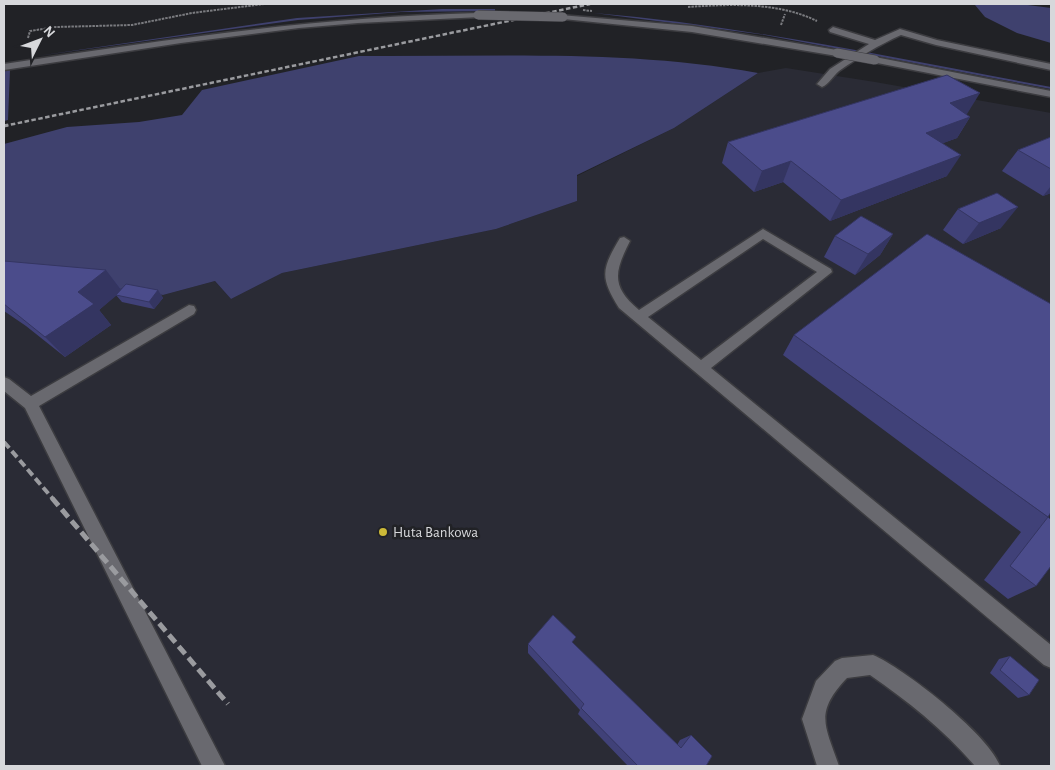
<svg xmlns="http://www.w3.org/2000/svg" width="1055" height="770" viewBox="0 0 1055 770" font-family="'Alegreya Sans',sans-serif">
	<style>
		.built { fill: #2a2b35 }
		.green { fill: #3f416e }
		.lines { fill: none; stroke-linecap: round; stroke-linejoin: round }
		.minor-casing { stroke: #3c3c40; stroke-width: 3 }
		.path { stroke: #7a7b7f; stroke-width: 2; stroke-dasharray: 2.5 1; stroke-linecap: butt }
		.minor { fill: #69696f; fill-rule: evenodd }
		.rail-far3 { stroke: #9a9b9f; stroke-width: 2.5; stroke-dasharray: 4.5 2.5; stroke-linecap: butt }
		.rail-far2 { stroke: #9a9b9f; stroke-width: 3; stroke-dasharray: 5.5 3; stroke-linecap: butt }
		.rail-far1 { stroke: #9a9b9f; stroke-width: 4; stroke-dasharray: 8 4; stroke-linecap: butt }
		.rail { stroke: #9a9b9f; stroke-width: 5; stroke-dasharray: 10 5; stroke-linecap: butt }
		.minor-bridge-casing { stroke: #3c3c40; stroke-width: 10; stroke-linecap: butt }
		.path-bridge { stroke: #7a7b7f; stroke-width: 2; stroke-dasharray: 2.5 1; stroke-linecap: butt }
		.minor-bridge { stroke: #69696f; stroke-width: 9 }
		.wall { fill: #404178 }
		.shaded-wall { fill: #343561 }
		.building { fill: #4b4c8b; stroke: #343561 }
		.poi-dot { fill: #ccb938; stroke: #212226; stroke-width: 2 }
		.labels { text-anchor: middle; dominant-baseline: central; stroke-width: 5; stroke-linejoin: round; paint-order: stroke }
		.poi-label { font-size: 15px; fill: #d7d8db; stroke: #212226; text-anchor: start }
	</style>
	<rect width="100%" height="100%" fill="#212226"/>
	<!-- built -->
	<path class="built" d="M 786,68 L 875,82 L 1051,113 L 1051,766 L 4,766 L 4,277 L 57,279 L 163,295 L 215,281 L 231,299 L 282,273 L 496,229 L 577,201 L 577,176 L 674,128 L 758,73 Z"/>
	<!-- green -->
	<g class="green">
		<path d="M 978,4 L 1020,4 L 1051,8 L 1051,43 L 1017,33 L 985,17 L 975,5 Z"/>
		<path d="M 442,9 L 495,9 L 495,11 L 401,12 L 298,20 L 37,56 L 297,18 Z"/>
		<path d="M 594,13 C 748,26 899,59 1051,87 L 1051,89 L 765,35 Z"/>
		<path d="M 359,56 C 492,57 627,49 758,73 L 674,128 L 577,175 L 577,201 L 496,229 L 282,273 L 231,299 L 215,281 L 163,295 L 57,279 L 4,277 L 4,144 L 67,127 L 139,122 L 182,115 L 202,90 Z"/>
		<path d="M 10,70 L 8,120 L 4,121 L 4,71 Z"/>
	</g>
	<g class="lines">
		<!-- minor casing -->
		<g class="minor-casing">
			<g id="minor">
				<path d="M 478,13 L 482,15 L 481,17 L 358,23 L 299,28 L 181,43 L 4,70 L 4,64 C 162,40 318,17 478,13 Z"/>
				<path d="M 560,15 L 692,26 L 837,50 L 841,53 L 837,56 L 692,32 L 563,19 L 559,17 Z"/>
				<path d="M 833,27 L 875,40 L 900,29 L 937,40 L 1051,64 L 1051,70 L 936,45 L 901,35 C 879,45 859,57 839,71 C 833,76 829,84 822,87 L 817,84 L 830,69 L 869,44 L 830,32 L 829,30 Z"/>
				<path d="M 875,57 L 1051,91 L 1051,97 L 872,62 L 870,60 Z"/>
				<path d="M 763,229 L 831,269 L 832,272 L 711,368 L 1051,645 L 1051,668 L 1044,665 L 619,308 C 600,277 601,270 620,238 L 624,237 L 630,241 C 615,271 610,286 639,310 ZM 763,239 L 817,272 L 701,360 L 648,317 Z"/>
				<path d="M 189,305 L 194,306 L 196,310 L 194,314 L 39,406 L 225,766 L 202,766 L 25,408 L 4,391 L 4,377 L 9,379 L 31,396 Z"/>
				<path d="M 873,655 C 904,668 989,735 1000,766 L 975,766 C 944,730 909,702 870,675 L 847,678 C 814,713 825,725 839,766 L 817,766 L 802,719 L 816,681 L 835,661 L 842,658 Z"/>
			</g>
		</g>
		<!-- path -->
		<g class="path">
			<path d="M 688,7 C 730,4 778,2 817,21"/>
			<path d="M 781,25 L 785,14"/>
			<path d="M 28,38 L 30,31 L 56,27 L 132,25 L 192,13 L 264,4"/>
		</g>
		<!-- minor -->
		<use href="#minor" class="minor"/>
		<!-- rail-far3 -->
		<path class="rail-far3" d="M 4,126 L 590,4"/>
		<!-- rail-far2 -->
		<path class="rail-far2" d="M 4,126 L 8,125"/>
		<!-- rail-far1 -->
		<path class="rail-far1" d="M 4,442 L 53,499"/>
		<!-- rail -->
		<path class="rail" d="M 52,498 L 228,704"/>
		<!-- minor-bridge casing -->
		<g class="minor-bridge-casing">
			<g id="minor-bridge">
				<path d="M 478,15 L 563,17"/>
				<path d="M 837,53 L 875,60"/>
			</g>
		</g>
		<!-- path-bridge -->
		<path class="path-bridge" d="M 583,10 L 592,11"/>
		<!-- minor-bridge -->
		<use href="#minor-bridge" class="minor-bridge"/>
	</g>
	<!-- wall -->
	<g class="wall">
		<path d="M 966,114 L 970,117 L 957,138 L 943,143 L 947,176 L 830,221 L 783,182 L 754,192 L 722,163 L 728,142 L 967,114 Z"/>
		<path d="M 1051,137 L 1051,193 L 1043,196 L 1002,171 L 1018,150 Z"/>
		<path d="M 958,209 L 1001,228 L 963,244 L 943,230 Z"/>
		<path d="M 893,234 L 880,255 L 855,275 L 824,257 L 835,236 Z"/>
		<path d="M 4,261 L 106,270 L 121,289 L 158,290 L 163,298 L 154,309 L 122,302 L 116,295 L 99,310 L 111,325 L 65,357 L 26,326 L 4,311 Z"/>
		<path d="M 794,335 L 1048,517 L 1036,586 L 1008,599 L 984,580 L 1021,532 L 783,355 Z"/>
		<path d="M 528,644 L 574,644 L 677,745 L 680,740 L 691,735 L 706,766 L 628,766 L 578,714 L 580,710 L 528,653 Z"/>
		<path d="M 1010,656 L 1029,695 L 1018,698 L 990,673 L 999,659 Z"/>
	</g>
	<!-- shaded-wall -->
	<g class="shaded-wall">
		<path d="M 980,93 L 967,114 L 937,124 L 950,103 Z"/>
		<path d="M 970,117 L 957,138 L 914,154 L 926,133 Z"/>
		<path d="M 961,155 L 947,176 L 830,221 L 841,200 Z"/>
		<path d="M 791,161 L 783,182 L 754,192 L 762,171 Z"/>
		<path d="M 1051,186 L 1051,193 L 1043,196 Z"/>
		<path d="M 1018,207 L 1001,228 L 963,244 L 979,223 Z"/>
		<path d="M 893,234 L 880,255 L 855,275 L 868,254 Z"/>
		<path d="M 106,270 L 122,291 L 99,310 L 111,325 L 65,357 L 45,337 L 78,292 Z"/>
		<path d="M 158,290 L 163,298 L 154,309 L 149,302 Z"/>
	</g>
	<!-- building -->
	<g class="building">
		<path d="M 947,75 L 980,93 L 950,103 L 970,117 L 926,133 L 961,155 L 841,200 L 791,161 L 762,171 L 728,142 Z"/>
		<path d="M 1051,137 L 1051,169 L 1018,150 Z"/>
		<path d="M 997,193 L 1018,207 L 979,223 L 958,209 Z"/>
		<path d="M 861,216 L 893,234 L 868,254 L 835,236 Z"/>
		<path d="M 927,234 L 1051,304 L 1051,512 L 1048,517 L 794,335 Z"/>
		<path d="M 4,261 L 106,270 L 78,292 L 94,304 L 45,337 L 4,304 Z"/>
		<path d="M 126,284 L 158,290 L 149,302 L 116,295 Z"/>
		<path d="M 1048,517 L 1051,520 L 1051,566 L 1036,586 L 1010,566 Z"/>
		<path d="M 553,615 L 576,637 L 572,642 L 681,748 L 691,735 L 712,756 L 706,766 L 638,766 L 581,708 L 584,704 L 528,644 Z"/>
		<path d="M 1010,656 L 1039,680 L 1029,695 L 1000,670 Z"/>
	</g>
	<!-- markers -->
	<circle class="poi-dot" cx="383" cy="532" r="5"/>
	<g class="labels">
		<!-- poi labels -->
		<g class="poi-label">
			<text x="393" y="532">Huta Bankowa</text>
		</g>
	</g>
	<!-- border -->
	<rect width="1055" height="770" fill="none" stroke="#d7d8db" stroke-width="10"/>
	<!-- north arrow -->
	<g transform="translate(40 40) rotate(48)" stroke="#212226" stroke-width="4" paint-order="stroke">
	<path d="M0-4L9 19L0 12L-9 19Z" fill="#d7d8db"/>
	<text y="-8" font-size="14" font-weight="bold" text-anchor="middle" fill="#d7d8db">N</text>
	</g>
</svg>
